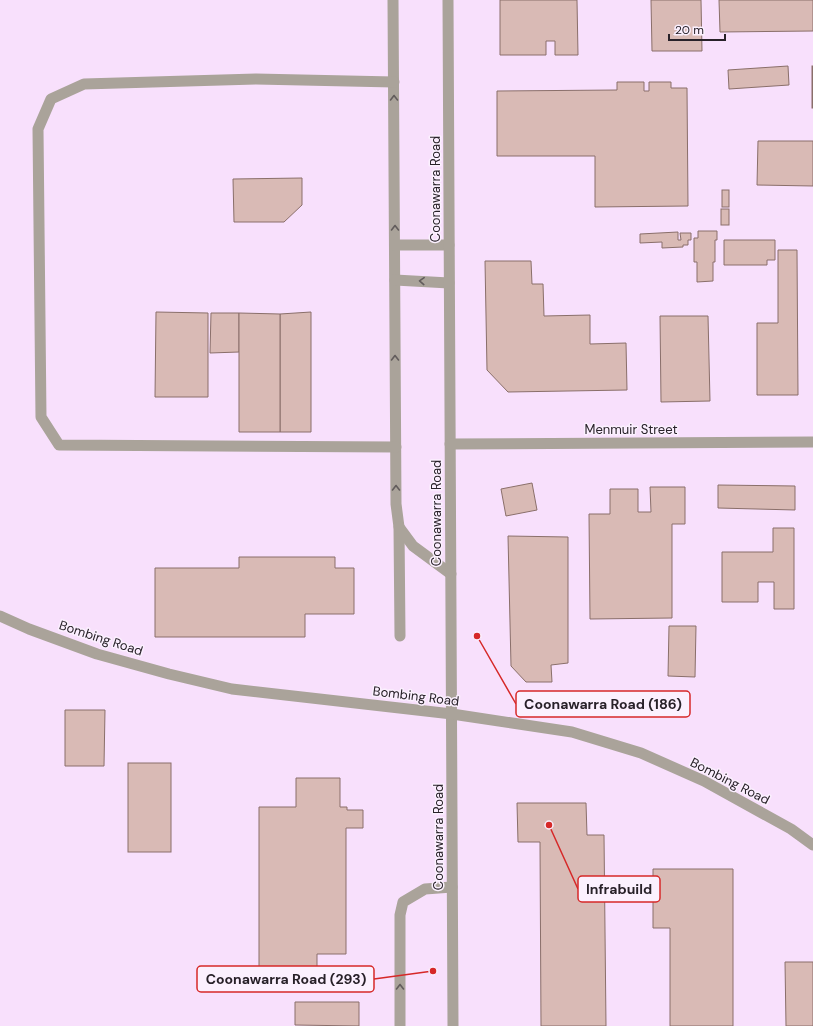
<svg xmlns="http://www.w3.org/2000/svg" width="813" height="1026" viewBox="0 0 813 1026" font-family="'DM Sans',sans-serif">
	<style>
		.built { fill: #f8e0fc }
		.building { fill: #d9bab5; stroke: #8a6f6a }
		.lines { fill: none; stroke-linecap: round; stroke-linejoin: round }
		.service { stroke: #aaa39a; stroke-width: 11 }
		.minor { stroke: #aaa39a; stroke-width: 11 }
		.oneway { stroke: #625c5c }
		.labels { text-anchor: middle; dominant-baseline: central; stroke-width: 3; stroke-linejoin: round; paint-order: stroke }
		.street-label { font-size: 13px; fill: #282129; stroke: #fbf0fe }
		.leader { fill: none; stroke: #d62828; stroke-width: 1.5 }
		.callout-dot { fill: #d62828; stroke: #fbf0fe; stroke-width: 1.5 }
		.callout { fill: #fbf0fe; stroke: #d62828; stroke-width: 1.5 }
		.callout-label { font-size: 14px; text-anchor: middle; font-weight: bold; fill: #282129 }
	</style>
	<rect width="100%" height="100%" fill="#fbf0fe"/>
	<!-- built -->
	<rect class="built" x="0" y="0" width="813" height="1026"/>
	<!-- building -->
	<g class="building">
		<path d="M 500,0 L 577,0 L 578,55 L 555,55 L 555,41 L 546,41 L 546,55 L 500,55 Z"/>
		<path d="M 651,0 L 701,0 L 702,51 L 652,51 Z"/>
		<path d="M 719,0 L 813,0 L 813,31 L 720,32 Z"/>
		<path d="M 788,66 L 789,85 L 729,89 L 728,70 Z"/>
		<rect x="812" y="66" width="1" height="42"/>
		<path d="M 617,82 L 644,82 L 644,91 L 649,91 L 649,82 L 671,82 L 671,88 L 687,88 L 688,206 L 595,207 L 595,156 L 497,156 L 497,91 L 617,90 Z"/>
		<path d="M 758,141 L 813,141 L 813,186 L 757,185 Z"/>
		<path d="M 302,178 L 302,205 L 284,222 L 234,222 L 233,179 Z"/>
		<rect x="722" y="190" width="7" height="17"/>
		<rect x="721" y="209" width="8" height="16"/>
		<path d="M 698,231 L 717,231 L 717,240 L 715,240 L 715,262 L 713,262 L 713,281 L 697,282 L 697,262 L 694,262 L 694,238 L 698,238 Z"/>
		<path d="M 678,232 L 678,240 L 681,240 L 680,233 L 691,233 L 691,240 L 688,240 L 688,245 L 683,245 L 683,247 L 662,248 L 662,242 L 640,243 L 640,234 Z"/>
		<path d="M 724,240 L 775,240 L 775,260 L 767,260 L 767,265 L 724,265 Z"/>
		<path d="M 778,250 L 797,250 L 798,395 L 757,395 L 757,323 L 778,323 Z"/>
		<path d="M 485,261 L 531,261 L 532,284 L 543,284 L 544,316 L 590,315 L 590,344 L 626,343 L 627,390 L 508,392 L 487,370 Z"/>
		<path d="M 156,312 L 208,313 L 208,397 L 155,397 Z"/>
		<path d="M 311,312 L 311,432 L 280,432 L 280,314 Z"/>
		<path d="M 211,313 L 239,313 L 239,352 L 210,353 Z"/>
		<path d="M 239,313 L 280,314 L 280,432 L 239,432 Z"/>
		<path d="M 660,316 L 708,316 L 710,401 L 661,402 Z"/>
		<path d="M 532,483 L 537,510 L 506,516 L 501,489 Z"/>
		<path d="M 718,485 L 795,486 L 795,510 L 718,508 Z"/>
		<path d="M 650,487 L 685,487 L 685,524 L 672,524 L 672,618 L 590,619 L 589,514 L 610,514 L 610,489 L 638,489 L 638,512 L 651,512 Z"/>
		<path d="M 773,528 L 794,528 L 794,609 L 774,609 L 774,582 L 758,582 L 758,602 L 722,602 L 722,552 L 773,552 Z"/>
		<path d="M 508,536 L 568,537 L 568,663 L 551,665 L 552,682 L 526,682 L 511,666 Z"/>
		<path d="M 239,557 L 335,557 L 335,568 L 354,568 L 354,614 L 305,614 L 305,637 L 155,637 L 155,568 L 239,568 Z"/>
		<path d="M 669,626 L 696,626 L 695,677 L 668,676 Z"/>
		<path d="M 65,710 L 105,710 L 104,766 L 65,766 Z"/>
		<rect x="128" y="763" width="43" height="89"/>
		<path d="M 296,778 L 340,778 L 340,807 L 347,807 L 347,810 L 363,810 L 363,828 L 346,828 L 346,954 L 317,954 L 317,977 L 259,977 L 259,807 L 296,807 Z"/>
		<path d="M 517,803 L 586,803 L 587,835 L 604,835 L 606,1026 L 541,1026 L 540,842 L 518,842 Z"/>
		<path d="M 653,869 L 733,869 L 733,1026 L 670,1026 L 670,928 L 653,928 Z"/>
		<path d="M 785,962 L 813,962 L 813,1026 L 786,1026 Z"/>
		<path d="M 295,1002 L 359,1002 L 359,1026 L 295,1025 Z"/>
	</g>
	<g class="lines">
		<!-- service -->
		<g class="service">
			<path d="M 393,0 L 396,504 L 399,527 L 400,636"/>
			<path d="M 394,82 L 256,79 L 84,84 L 51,99 L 38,129 L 41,417 L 59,445 L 396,447"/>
			<path d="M 395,245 L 449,245"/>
			<path d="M 395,280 L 449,283"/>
			<path d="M 399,527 L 413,546 L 451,574"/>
			<path d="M 400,1026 L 400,915 L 403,902 L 425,889 L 452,887"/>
		</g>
		<!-- minor -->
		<g class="minor">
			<path d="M 448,0 L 453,1026"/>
			<path d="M 450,444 L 813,442"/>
			<path d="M 0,616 L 29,629 L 97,654 L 169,674 L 232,689 L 452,714 L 572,732 L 641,753 L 704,781 L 791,829 L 813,845"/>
		</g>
	</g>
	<!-- one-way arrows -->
	<defs><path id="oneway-chevron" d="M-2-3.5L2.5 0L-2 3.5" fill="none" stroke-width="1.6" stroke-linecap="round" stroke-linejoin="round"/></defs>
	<g class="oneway">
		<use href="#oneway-chevron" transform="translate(394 98) rotate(-90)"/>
		<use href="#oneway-chevron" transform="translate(395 228) rotate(-90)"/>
		<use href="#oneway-chevron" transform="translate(422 281) rotate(-177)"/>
		<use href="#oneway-chevron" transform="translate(395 358) rotate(-90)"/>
		<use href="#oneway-chevron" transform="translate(396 488) rotate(-90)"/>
		<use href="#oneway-chevron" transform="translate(400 987) rotate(-90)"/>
	</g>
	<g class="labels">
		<!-- street labels -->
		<g class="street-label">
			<text transform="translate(435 189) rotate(-90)">Coonawarra Road</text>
			<text x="631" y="429">Menmuir Street</text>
			<text transform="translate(436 513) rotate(-90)">Coonawarra Road</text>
			<text transform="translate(101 638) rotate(18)">Bombing Road</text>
			<text transform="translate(416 696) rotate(7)">Bombing Road</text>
			<text transform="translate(730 781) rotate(27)">Bombing Road</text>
			<text transform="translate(438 837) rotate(-90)">Coonawarra Road</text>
		</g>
	</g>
	<!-- callouts -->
	<path class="leader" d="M477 636L516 704M549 825L578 889M433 971L374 979"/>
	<g class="callout-dot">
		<circle cx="477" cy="636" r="4"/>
		<circle cx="549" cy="825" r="4"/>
		<circle cx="433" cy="971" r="4"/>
	</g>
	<g class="callout">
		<rect x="516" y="691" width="174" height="26" rx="4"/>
		<rect x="578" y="876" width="82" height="26" rx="4"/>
		<rect x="197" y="966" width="177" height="26" rx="4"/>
	</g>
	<g class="callout-label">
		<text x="603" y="709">Coonawarra Road (186)</text>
		<text x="619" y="894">Infrabuild</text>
		<text x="286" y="984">Coonawarra Road (293)</text>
	</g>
	<!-- scale -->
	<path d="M669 34v6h56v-6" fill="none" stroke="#282129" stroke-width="2"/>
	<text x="675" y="34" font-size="12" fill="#282129" stroke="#fbf0fe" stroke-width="3" paint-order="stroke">20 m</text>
</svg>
